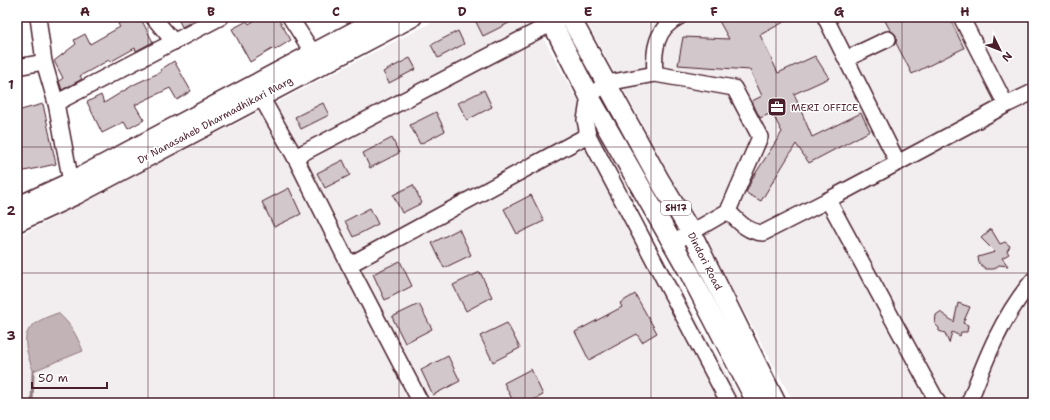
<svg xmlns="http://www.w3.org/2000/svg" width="1050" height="420" viewBox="0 0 1050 420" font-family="'Shantell Sans',sans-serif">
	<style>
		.built { fill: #f2eeef }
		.water { fill: #c1b3b6; stroke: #91787e }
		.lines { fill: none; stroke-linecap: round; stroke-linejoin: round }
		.stream { stroke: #91787e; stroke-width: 3 }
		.building { fill: #d2c7cb; stroke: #4a1f2b }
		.minor-casing { stroke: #4a1f2b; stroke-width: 18 }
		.major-casing { stroke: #4a1f2b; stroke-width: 22 }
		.minor { stroke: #fff; stroke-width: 15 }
		.major { stroke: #fff; stroke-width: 19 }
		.grid { fill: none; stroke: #4a1f2b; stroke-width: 1; stroke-opacity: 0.55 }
		.labels { text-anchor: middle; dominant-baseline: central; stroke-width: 3; stroke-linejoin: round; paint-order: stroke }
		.shield { fill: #fff; stroke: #80626b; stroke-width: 1 }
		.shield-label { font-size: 9px; font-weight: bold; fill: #4a1f2b }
		.poi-label { font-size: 10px; fill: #4a1f2b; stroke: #fff; text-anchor: start }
		.street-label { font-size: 10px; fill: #4a1f2b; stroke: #fff }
		.neatline { fill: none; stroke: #4a1f2b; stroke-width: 1.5 }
		.grid-label { font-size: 13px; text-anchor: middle; font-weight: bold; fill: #4a1f2b }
	</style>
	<rect width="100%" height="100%" fill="#fff"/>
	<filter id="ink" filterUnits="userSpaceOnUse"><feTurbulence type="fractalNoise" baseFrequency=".025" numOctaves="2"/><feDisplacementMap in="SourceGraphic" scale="8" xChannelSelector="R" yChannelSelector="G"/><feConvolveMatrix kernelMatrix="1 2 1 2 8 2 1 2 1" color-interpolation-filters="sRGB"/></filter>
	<g filter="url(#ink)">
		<!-- built -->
		<g class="built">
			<path d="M 442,17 L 532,17 L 743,403 L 20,403 L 17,389 L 17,237 Z"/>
			<path d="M 584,17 L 1033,17 L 1033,403 L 794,403 Z"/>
		</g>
		<!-- water -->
		<path class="water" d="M 58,313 C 71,324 77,336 83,351 L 33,371 C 21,336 20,326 58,313 Z"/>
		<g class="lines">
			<!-- stream -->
			<path class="stream" d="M 32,403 L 33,371"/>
		</g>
		<!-- building -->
		<g class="building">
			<path d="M 128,17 L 140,17 L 153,42 L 136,51 L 135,48 L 110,62 L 109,60 L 80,76 L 82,79 L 62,90 L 59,81 L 63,78 L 54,61 L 76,44 L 74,40 L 85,34 L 90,44 L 120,27 L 118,24 Z"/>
			<path d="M 177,17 L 202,17 L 182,27 Z"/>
			<path d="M 260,17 L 277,17 L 291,40 L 275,50 L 274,48 L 250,62 L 232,29 L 247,21 L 249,24 Z"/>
			<path d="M 485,17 L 521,17 L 483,36 L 476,22 Z"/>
			<path d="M 728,17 L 793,17 L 760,35 L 778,73 L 815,56 L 829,78 L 794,94 L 812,137 L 861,113 L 870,131 L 809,163 L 796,144 L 761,201 L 746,193 L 752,179 L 782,132 L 772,113 L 760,118 L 756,110 L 752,101 L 762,96 L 750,70 L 678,65 L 683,37 L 729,39 L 719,21 Z"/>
			<path d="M 883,17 L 949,17 L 964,48 L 912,74 L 896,43 L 896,35 L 890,30 Z"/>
			<path d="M 458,31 L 464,44 L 438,58 L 431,45 Z"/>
			<path d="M 410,58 L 416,69 L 389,83 L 383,72 Z"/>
			<path d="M 174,61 L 191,91 L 177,100 L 170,88 L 135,105 L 144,120 L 128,129 L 124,122 L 102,133 L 87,102 L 101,95 L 104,103 L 135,84 L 161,72 L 160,70 Z"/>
			<path d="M 484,90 L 492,107 L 467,120 L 458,103 Z"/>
			<path d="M 323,103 L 329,115 L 301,129 L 295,117 Z"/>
			<path d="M 43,104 L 56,164 L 20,172 L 17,160 L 17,111 Z"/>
			<path d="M 436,112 L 445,131 L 420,144 L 410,125 Z"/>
			<path d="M 392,138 L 399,153 L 370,168 L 363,153 Z"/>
			<path d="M 343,160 L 350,175 L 325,188 L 317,173 Z"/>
			<path d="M 413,185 L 422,203 L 402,213 L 393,195 Z"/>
			<path d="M 289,188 L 301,214 L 274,227 L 262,202 Z"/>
			<path d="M 531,195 L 544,221 L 517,234 L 504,209 Z"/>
			<path d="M 370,208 L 378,224 L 353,237 L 345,221 Z"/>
			<path d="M 459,229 L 471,255 L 444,268 L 432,243 Z"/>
			<path d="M 991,229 L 1000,244 L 1005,242 L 1010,246 L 1007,251 L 1009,254 L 1002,258 L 1008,266 L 999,265 L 994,269 L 986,269 L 979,263 L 978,257 L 995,252 L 981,238 Z"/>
			<path d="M 400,261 L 412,286 L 385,300 L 373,274 Z"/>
			<path d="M 480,272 L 492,297 L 466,311 L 453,285 Z"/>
			<path d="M 635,294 L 657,333 L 642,342 L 637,334 L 589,360 L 575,332 L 622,307 L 620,303 Z"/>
			<path d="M 958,303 L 970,307 L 963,323 L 968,325 L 967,332 L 961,332 L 960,336 L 952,332 L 949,343 L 945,333 L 939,331 L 939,328 L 935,324 L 936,315 L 940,312 L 954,322 Z"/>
			<path d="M 419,304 L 432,329 L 405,343 L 392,317 Z"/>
			<path d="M 507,323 L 520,348 L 493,362 L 480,336 Z"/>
			<path d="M 448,356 L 460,381 L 433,395 L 421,370 Z"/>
			<path d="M 531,369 L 543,395 L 527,403 L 514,403 L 504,383 Z"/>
		</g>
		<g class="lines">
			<!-- minor casing -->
			<g class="minor-casing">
				<g id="minor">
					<path d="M 38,17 L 44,62 L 56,103 L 71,182"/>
					<path d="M 153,17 L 174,42"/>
					<path d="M 290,17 L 313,53"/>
					<path d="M 825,17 L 898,163"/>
					<path d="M 846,59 L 888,39"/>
					<path d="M 17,67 L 44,62"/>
					<path d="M 655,74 C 653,50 656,28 679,17"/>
					<path d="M 256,88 L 295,157 L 349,265 L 421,403"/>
					<path d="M 56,103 L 221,17"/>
					<path d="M 1006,105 L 1033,92"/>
					<path d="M 295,157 L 564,17"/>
					<path d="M 828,200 L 1006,105 L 961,17"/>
					<path d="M 728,211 L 760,137 L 734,88 L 655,74 L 607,83 L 589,96 L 585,120 L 588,135 L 729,403"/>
					<path d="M 673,243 L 728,211 C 739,222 747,232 763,233 L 828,200 L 938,403"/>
					<path d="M 349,265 L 588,135"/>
					<path d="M 969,403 C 986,358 1002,317 1033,280"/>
				</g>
			</g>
			<!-- major casing -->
			<g class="major-casing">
				<g id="major">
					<path d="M 549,17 L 589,96 L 689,272 L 757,403"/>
					<path d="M 570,17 L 660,181 L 692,234 L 776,403"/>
					<path d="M 17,207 L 71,182 L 382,17"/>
					<path d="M 17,222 L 75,195 L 412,17"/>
				</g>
			</g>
			<!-- minor -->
			<use href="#minor" class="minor"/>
			<!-- major -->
			<use href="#major" class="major"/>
		</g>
	</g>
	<!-- grid -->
	<path class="grid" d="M 148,17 L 148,403M 274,17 L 274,403M 399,17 L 399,403M 525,17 L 525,403M 651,17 L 651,403M 776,17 L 776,403M 902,17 L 902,403M 17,147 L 1033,147M 17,273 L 1033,273"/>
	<!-- icons -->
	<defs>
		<g id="office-square" transform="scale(1)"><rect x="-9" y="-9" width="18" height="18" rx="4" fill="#4a1f2b" stroke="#fff"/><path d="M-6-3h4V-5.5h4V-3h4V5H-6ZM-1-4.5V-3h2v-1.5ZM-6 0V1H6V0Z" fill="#fff"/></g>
	</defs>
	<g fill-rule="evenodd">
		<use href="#office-square" x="777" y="107"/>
	</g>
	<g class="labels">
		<!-- shield labels -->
		<rect class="shield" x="661" y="201" width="30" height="14" rx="3"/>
		<g class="shield-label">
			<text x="676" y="208">SH17</text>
		</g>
		<!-- poi labels -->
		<g class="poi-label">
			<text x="791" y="107">MERI OFFICE</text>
		</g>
		<!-- street labels -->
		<g class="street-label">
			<text transform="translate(215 120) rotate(-28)">Dr Nanasaheb Dharmadhikari Marg</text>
			<text transform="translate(705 261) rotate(63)">Dindori Road</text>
		</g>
	</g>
	<!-- margin -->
	<rect width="1050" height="420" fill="none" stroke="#fff" stroke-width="44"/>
	<!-- north arrow -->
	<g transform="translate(1000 50) rotate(133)" stroke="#ffffff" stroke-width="3" paint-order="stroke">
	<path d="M0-3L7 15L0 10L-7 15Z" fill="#4a1f2b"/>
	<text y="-6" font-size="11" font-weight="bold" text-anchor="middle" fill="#4a1f2b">N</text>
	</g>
	<!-- scale -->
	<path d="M32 382v6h75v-6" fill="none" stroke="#4a1f2b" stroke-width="2"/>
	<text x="38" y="382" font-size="12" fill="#4a1f2b" stroke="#ffffff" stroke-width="3" paint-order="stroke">50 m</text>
	<rect x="22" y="22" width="1006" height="376" class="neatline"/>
	<g class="grid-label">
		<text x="85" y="16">A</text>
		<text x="211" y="16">B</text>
		<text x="336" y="16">C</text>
		<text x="462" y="16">D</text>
		<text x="588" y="16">E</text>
		<text x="714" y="16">F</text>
		<text x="839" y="16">G</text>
		<text x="965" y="16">H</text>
		<text x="11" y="89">1</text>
		<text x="11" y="215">2</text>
		<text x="11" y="340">3</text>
	</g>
</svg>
